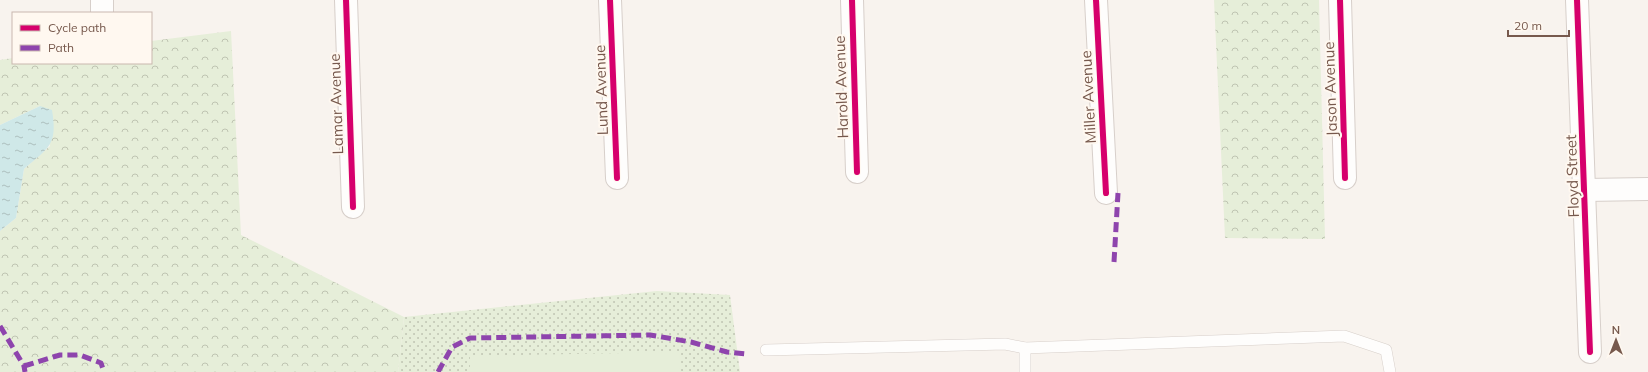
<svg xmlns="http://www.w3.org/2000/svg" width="1648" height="372" viewBox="0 0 1648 372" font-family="Mulish,sans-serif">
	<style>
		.grass { fill: url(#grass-dots) }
		.forest { fill: url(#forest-crowns) }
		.pitch { fill: #e6eed9 }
		.water { fill: url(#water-ripples) }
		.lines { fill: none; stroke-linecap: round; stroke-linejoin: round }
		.service-casing { stroke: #d7cfca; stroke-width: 12 }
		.minor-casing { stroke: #d7cfca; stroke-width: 24 }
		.service { stroke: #fefdfc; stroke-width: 11 }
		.minor { stroke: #fefdfc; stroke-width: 22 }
		.quiet { stroke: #8e44ad; stroke-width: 5; stroke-dasharray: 10 5; stroke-linecap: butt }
		.cycleway-casing { stroke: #fff8f0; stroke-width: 8 }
		.cycleway { stroke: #d6006c; stroke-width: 6 }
		.labels { text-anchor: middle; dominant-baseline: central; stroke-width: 4; stroke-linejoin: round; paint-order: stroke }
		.street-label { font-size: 15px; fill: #77594d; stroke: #fff8f0 }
	</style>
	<defs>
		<pattern id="grass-dots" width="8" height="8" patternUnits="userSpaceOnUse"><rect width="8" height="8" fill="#e6eed9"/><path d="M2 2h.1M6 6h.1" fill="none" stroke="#bfc4b2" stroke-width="1.8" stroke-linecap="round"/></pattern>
		<pattern id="forest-crowns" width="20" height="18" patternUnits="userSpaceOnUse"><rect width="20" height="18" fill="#e6eed9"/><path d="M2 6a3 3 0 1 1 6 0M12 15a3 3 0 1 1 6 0" fill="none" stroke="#bfc4b2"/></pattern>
		<pattern id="water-ripples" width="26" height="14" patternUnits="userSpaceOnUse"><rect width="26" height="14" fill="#cfe8e8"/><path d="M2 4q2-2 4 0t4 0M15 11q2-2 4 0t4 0" fill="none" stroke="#adbfbe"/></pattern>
	</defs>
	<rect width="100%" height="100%" fill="#f8f3ee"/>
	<!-- grass -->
	<path class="grass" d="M 657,291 L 730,295 L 740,372 L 398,372 L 404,317 Z"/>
	<!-- forest -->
	<g class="forest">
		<path d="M 1214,0 L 1319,0 L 1325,239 L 1225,238 Z"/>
		<path d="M 231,31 L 241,235 L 404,317 L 398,372 L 0,372 L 0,231 L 16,218 L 24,169 L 50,146 L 40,106 L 0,125 L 0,60 L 13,58 L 13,63 L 151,63 L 151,41 Z"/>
	</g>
	<!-- pitch -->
	<path class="pitch" d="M 679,352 L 680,372 L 470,372 L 470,356 Z"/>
	<!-- water -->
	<path class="water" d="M 40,106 L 52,110 C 58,146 48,148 24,169 L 16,218 L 0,231 L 0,125 Z"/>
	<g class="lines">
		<!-- service casing -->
		<g class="service-casing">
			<g id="service">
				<path d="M 1025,348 L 1025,372"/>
				<path d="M 766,350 L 1005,344 L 1025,348 L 1344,336 L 1386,350 L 1390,372"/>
			</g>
		</g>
		<!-- minor casing -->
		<g class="minor-casing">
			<g id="minor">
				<path d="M 102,0 L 102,13"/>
				<path d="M 346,0 L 353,207"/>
				<path d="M 610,0 L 617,178"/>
				<path d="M 852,0 L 857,172"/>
				<path d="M 1096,0 L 1106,193"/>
				<path d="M 1340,0 L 1345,178"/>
				<path d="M 1577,0 L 1590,352"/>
				<path d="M 1585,190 L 1648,189"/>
			</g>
		</g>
		<!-- service -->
		<use href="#service" class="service"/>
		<!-- minor -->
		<use href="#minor" class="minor"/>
		<!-- quiet -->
		<g class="quiet">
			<path d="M 1114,262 L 1118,193"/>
			<path d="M 0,326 L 24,366 L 25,372"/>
			<path d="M 24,366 L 60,355 L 80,355 L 101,363 L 104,372"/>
			<path d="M 438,372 L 452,347 L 470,338 L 650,335 L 691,342 L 727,352 L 747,354"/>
		</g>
		<!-- cycleway casing -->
		<g class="cycleway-casing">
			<g id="cycleway">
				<path d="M 346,0 L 353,207"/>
				<path d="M 610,0 L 617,178"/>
				<path d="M 852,0 L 857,172"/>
				<path d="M 1096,0 L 1106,193"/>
				<path d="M 1340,0 L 1345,178"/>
				<path d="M 1577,0 L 1590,352"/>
			</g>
		</g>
		<!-- cycleway -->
		<use href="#cycleway" class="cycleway"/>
	</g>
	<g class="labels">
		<!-- street labels -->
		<g class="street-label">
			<text transform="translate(841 87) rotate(-92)">Harold Avenue</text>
			<text transform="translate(1330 89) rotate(-92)">Jason Avenue</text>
			<text transform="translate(601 90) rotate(-92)">Lund Avenue</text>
			<text transform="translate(1088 97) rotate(-93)">Miller Avenue</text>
			<text transform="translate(336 104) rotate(-92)">Lamar Avenue</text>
			<text transform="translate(1572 176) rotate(-92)">Floyd Street</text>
		</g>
	</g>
	<!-- legend -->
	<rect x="12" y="12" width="140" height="52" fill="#fff8f0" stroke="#c9b8af"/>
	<rect x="20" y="25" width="20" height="6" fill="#d6006c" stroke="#c9b8af"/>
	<text x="48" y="32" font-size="12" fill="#77594d">Cycle path</text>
	<rect x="20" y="45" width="20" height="6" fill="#8e44ad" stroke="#c9b8af"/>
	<text x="48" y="52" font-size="12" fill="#77594d">Path</text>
	<!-- north arrow -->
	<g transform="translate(1616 340)" stroke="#fff8f0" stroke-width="3" paint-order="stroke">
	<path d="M0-3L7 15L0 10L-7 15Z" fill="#77594d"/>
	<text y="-6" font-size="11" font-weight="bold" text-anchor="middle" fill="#77594d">N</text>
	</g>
	<!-- scale -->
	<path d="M1508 30v6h61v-6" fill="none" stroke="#77594d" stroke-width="2"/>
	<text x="1514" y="30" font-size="12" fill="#77594d" stroke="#fff8f0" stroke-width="3" paint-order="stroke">20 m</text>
</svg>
